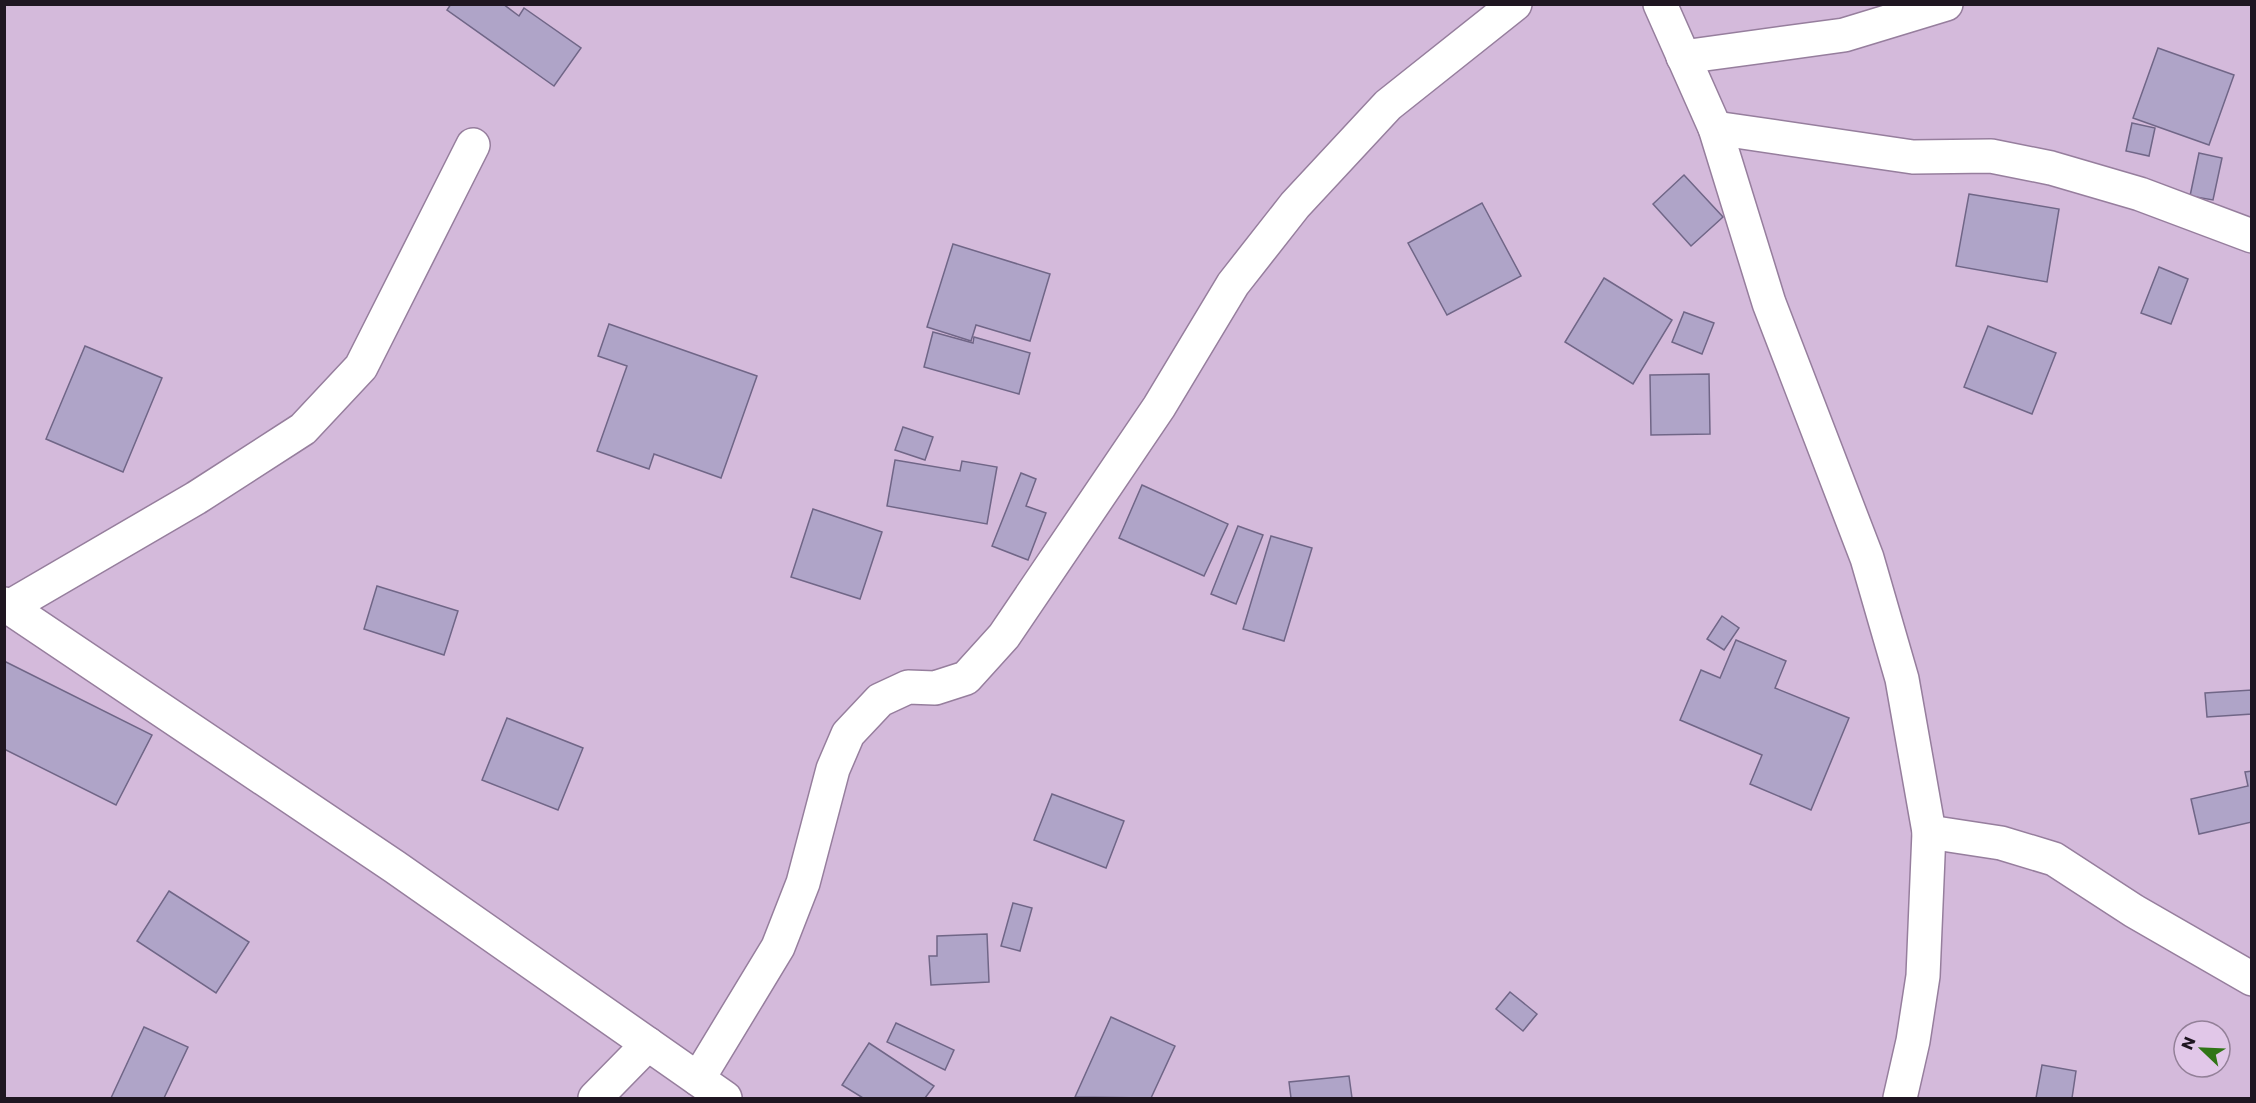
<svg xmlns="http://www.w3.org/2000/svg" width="2256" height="1103" viewBox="0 0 2256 1103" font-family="Poppins,sans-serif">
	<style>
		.building { fill: #afa4c8; stroke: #706687; stroke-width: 1.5 }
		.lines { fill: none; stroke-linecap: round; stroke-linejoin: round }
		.minor-casing { stroke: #967e9d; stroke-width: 36 }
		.secondary-casing { stroke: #967e9d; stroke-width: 36 }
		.minor { stroke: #fff; stroke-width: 33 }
		.secondary { stroke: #fff; stroke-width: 33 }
	</style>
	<rect width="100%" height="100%" fill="#d4badb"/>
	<!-- building -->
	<g class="building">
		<path d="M 451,4 L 503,4 L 519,16 L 524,8 L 581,48 L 554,86 L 447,10 Z"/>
		<path d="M 2158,48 L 2234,75 L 2209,145 L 2133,118 Z"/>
		<path d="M 2132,123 L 2155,128 L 2149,156 L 2126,151 Z"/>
		<path d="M 2199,153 L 2222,158 L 2213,200 L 2190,196 Z"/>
		<path d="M 1684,175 L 1723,217 L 1691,246 L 1653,204 Z"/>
		<path d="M 1969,194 L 2059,209 L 2047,282 L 1956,266 Z"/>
		<path d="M 1482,203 L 1521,276 L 1447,315 L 1408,243 Z"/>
		<path d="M 953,244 L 1050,274 L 1030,341 L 976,325 L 971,341 L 927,327 Z"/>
		<path d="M 2159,267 L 2188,279 L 2171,324 L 2141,313 Z"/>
		<path d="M 1604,278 L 1672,320 L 1633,384 L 1565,342 Z"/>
		<path d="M 1684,312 L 1714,323 L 1702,354 L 1672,342 Z"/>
		<path d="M 609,324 L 757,376 L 721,478 L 654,454 L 649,469 L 597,451 L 627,366 L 598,356 Z"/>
		<path d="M 1988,326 L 2056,353 L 2032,414 L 1964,387 Z"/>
		<path d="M 933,332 L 973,343 L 974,337 L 1030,353 L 1019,394 L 924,367 Z"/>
		<path d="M 85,346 L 162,378 L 123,472 L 46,439 Z"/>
		<path d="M 1709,374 L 1710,434 L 1651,435 L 1650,375 Z"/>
		<path d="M 903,427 L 933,437 L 925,460 L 895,450 Z"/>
		<path d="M 895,460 L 960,471 L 962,461 L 997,467 L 987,524 L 887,506 Z"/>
		<path d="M 1021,473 L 1036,479 L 1026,506 L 1046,513 L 1028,560 L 992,546 Z"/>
		<path d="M 1142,485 L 1228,524 L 1204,576 L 1119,538 Z"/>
		<path d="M 813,509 L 882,532 L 860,599 L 791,577 Z"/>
		<path d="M 1238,526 L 1263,535 L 1236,604 L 1211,594 Z"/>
		<path d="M 1271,536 L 1312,548 L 1284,641 L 1243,629 Z"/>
		<path d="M 377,586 L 458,611 L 444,655 L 364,629 Z"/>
		<path d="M 1722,616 L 1739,628 L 1724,650 L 1707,639 Z"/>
		<path d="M 1736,640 L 1786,661 L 1775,688 L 1849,718 L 1811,810 L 1750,784 L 1762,755 L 1680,720 L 1701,670 L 1720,678 Z"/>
		<path d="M 4,661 L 152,735 L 116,805 L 4,749 Z"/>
		<path d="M 2252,690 L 2252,714 L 2207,717 L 2205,693 Z"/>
		<path d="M 507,718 L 583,748 L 558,810 L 482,780 Z"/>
		<path d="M 2252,771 L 2252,822 L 2199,834 L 2191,799 L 2248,786 L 2245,772 Z"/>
		<path d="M 1052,794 L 1124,821 L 1106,868 L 1034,840 Z"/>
		<path d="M 169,891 L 249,942 L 216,993 L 137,941 Z"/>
		<path d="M 1013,903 L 1032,908 L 1020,951 L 1001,946 Z"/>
		<path d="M 987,934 L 989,982 L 931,985 L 929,956 L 937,956 L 937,936 Z"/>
		<path d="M 1510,992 L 1537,1014 L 1523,1031 L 1496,1009 Z"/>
		<path d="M 1111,1017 L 1175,1046 L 1151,1098 L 1075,1097 Z"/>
		<path d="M 896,1023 L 954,1050 L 945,1070 L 887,1042 Z"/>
		<path d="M 144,1027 L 188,1047 L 164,1098 L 111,1098 Z"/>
		<path d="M 869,1043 L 934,1086 L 925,1098 L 863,1098 L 842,1085 Z"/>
		<path d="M 2042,1065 L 2076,1071 L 2072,1098 L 2036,1098 Z"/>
		<path d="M 1349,1076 L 1352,1098 L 1291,1098 L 1289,1082 Z"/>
	</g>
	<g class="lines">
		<!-- minor casing -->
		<g class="minor-casing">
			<g id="minor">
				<path d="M 1660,4 L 1715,128 L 1769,303 L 1867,558 L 1902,679 L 1929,832 L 1923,976 L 1913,1041 L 1900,1098"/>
				<path d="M 1683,57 L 1844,35 L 1946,4"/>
				<path d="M 1715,128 L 1913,157 L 1991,156 L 2051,168 L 2140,194 L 2252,236"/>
				<path d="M 9,607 L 196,498 L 303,429 L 361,367 L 473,145"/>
				<path d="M 1929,832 L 2001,843 L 2054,859 L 2134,911 L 2252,979"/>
				<path d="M 698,1079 L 778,947 L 803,883 L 833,769 L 848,734 L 880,700 L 908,687 L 935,688 L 966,678 L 1004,636 L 1159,407 L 1233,284 L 1295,205 L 1388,105 L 1515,4"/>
				<path d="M 595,1098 L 648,1044"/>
			</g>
		</g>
		<!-- secondary casing -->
		<g class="secondary-casing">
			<path id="secondary" d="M 4,604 L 395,867 L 725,1098"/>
		</g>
		<!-- minor -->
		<use href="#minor" class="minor"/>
		<!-- secondary -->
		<use href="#secondary" class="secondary"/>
	</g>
	<!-- border -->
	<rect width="2256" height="1103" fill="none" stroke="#1f1621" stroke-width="12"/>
	<!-- north arrow -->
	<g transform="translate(2202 1049) rotate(293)"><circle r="28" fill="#e1c7e8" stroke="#938098" stroke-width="1.5"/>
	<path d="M0-4.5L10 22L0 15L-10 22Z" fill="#307516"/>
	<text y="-9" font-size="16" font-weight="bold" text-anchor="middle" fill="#1f1621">N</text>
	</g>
</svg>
